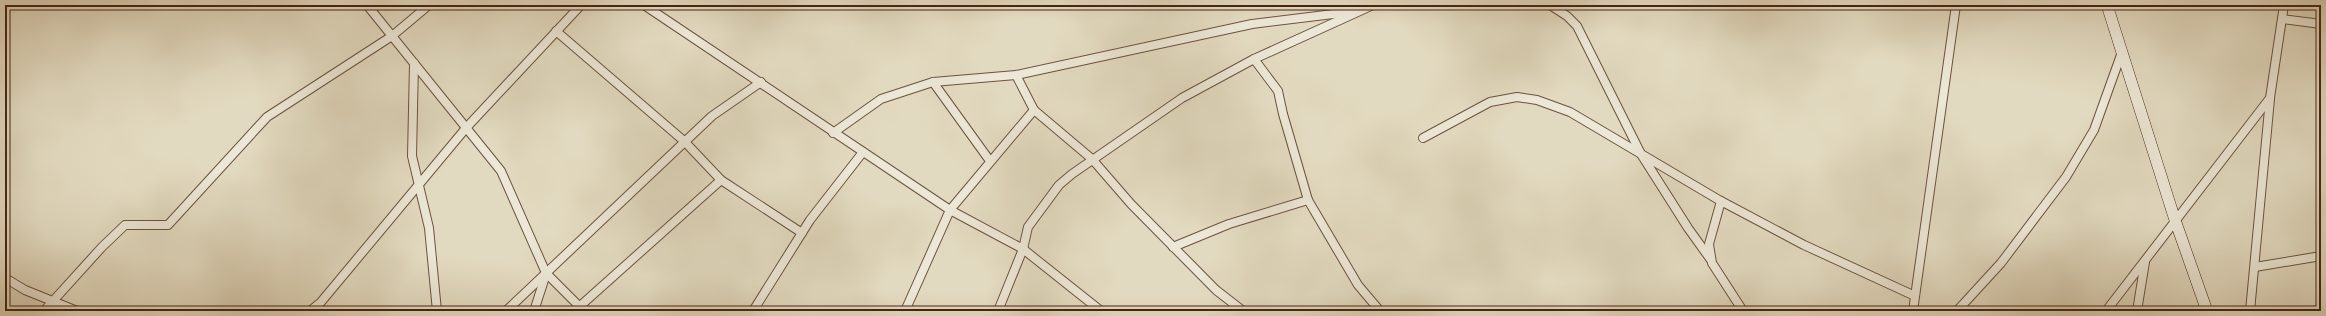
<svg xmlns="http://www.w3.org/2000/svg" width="2326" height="316" viewBox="0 0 2326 316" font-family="Alegreya,serif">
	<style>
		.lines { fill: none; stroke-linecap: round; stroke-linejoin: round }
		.street-casing { stroke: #6d523f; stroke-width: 10 }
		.secondary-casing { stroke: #462414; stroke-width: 12 }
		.street { stroke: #ece7d6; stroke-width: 8 }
		.secondary { stroke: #ece7d6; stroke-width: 11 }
	</style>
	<rect width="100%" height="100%" fill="#e2dac0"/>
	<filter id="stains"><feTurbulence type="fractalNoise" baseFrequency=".005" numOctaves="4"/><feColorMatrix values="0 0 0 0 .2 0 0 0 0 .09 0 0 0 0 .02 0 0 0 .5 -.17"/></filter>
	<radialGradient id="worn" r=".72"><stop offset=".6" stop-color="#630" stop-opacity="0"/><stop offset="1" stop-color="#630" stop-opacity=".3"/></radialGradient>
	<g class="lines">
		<!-- street casing -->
		<g class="street-casing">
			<g id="street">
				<path d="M 367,5 L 501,171 L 546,273 L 584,311"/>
				<path d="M 644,5 L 950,210 L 1023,249 L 1101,311"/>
				<path d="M 1550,5 L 1567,16 L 1577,26 L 1641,154 L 1688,228 L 1711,260"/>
				<path d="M 2282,19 L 2321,24"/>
				<path d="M 556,31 L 684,141 L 721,180"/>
				<path d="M 1254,59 L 1278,91 L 1283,114 L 1308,200 L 1358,285 L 1380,311"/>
				<path d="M 414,63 L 412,156 L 429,228 L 437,311"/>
				<path d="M 1016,75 L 1034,110 L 1092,159 L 1131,204 L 1216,290 L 1243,311"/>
				<path d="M 933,82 L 990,161"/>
				<path d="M 833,133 L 881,99 L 933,82 L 1016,75 L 1252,24 L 1358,11"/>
				<path d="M 1423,138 L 1490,102 L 1517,97 L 1537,100 L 1570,112 L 1719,200 L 1804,245 L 1915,296"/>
				<path d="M 1721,201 L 1709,244 L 1712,263 L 1743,311"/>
				<path d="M 1173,247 L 1229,224 L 1308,200"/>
				<path d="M 2255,267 L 2321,256"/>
				<path d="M 5,278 L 25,290 L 77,311"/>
				<path d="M 579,307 L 721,180 L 802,233"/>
				<path d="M 44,311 L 102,247 L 125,225 L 168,225 L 267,117 L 392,36 L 429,5"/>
				<path d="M 310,311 L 321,302 L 466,128 L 581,5"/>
				<path d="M 506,311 L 712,116 L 761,82"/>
				<path d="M 534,311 L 546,274"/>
				<path d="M 753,311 L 810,220 L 863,152"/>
				<path d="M 905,311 L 950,210 L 1034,110"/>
				<path d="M 998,311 L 1023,249 L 1028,227 L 1059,185 L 1072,174 L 1182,98 L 1254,59 L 1373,5"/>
				<path d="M 1913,311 L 1956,5"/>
				<path d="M 1957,311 L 2001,263 L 2066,177 L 2094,130 L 2122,52"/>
				<path d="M 2106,311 L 2270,98 L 2284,5"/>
				<path d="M 2137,311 L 2145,262"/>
				<path d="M 2250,311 L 2270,99"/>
			</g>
		</g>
		<!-- secondary casing -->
		<g class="secondary-casing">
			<path id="secondary" d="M 2107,5 L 2175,220 L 2207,311"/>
		</g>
		<!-- street -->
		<use href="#street" class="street"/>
		<!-- secondary -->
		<use href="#secondary" class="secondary"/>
	</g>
	<!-- margin -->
	<rect width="2326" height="316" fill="none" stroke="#e2dac0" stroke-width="20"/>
	<rect x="6" y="6" width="2314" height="304" fill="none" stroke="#462414" stroke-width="2"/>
	<rect x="10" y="10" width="2306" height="296" fill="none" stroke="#462414"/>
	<rect width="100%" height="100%" filter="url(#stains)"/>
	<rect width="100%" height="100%" fill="url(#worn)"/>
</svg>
